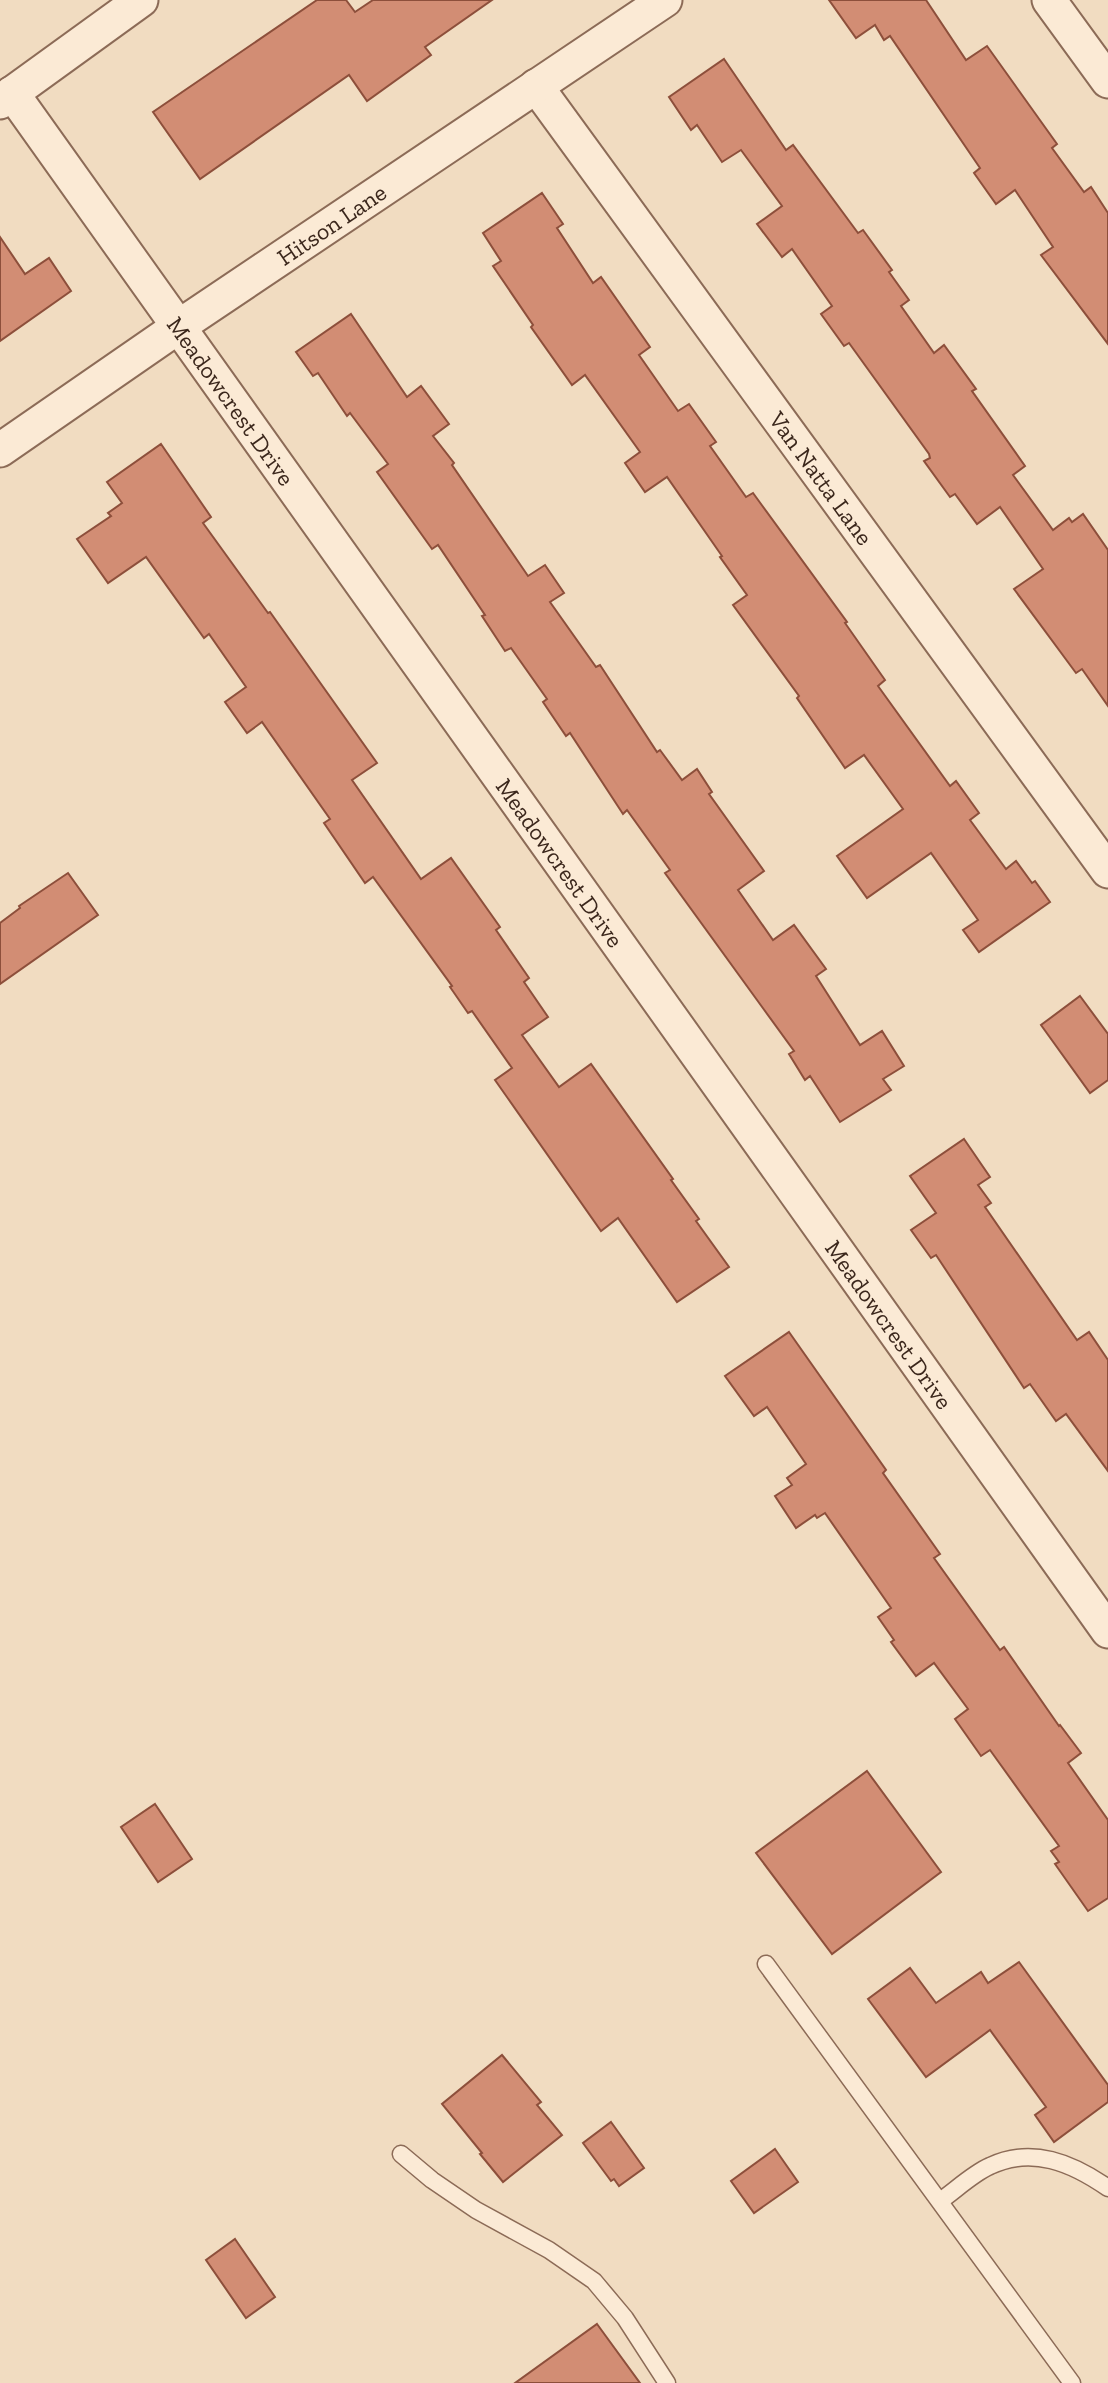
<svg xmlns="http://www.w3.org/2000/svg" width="1108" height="2383" viewBox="0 0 1108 2383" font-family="'Zilla Slab',serif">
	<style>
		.building { fill: #d28d74; stroke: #8d4f3b; stroke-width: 2 }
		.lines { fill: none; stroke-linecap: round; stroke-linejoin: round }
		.lane-casing { stroke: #8c6b57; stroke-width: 19 }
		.street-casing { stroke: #8c6b57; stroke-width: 37 }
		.lane { stroke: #fbead5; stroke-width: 16 }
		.street { stroke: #fbead5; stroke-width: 33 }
		.labels { text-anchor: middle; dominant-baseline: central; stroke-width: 5; stroke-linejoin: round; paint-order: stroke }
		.street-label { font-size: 24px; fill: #3b271c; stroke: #f8e7d1 }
	</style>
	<rect width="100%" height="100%" fill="#f1dcc1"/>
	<!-- building -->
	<g class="building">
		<path d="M 317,0 L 346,0 L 355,12 L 373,0 L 492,0 L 425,47 L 431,55 L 367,101 L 349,75 L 200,179 L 153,112 Z"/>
		<path d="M 829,0 L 926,0 L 966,60 L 987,46 L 1057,144 L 1052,148 L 1084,192 L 1091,187 L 1108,213 L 1108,344 L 1041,255 L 1053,247 L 1015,190 L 996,204 L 974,173 L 980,168 L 890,36 L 884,40 L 875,25 L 856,38 Z"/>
		<path d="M 724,59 L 786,150 L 793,145 L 858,233 L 863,230 L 892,270 L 889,272 L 909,300 L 901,306 L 934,353 L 944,345 L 976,389 L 972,391 L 1025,466 L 1013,475 L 1053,530 L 1069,518 L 1072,522 L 1083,514 L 1108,550 L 1108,706 L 1082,669 L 1076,673 L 1014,589 L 1043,569 L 1000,507 L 977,524 L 955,494 L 950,497 L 924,461 L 930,458 L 929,454 L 849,343 L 844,346 L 821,314 L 832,306 L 792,249 L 782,257 L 757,224 L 782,206 L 741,150 L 722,162 L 697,125 L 691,130 L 669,97 Z"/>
		<path d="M 542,193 L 563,224 L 557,228 L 593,283 L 601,277 L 650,347 L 639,355 L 678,411 L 689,404 L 716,442 L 710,446 L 746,497 L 753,493 L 847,622 L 845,623 L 885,680 L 878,686 L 950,786 L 956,781 L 979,813 L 970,820 L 1006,869 L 1016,861 L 1032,883 L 1035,881 L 1050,902 L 979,952 L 963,930 L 978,920 L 931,853 L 867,898 L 837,856 L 903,809 L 864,755 L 845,768 L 797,698 L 799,696 L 733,605 L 747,595 L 720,557 L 722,556 L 667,477 L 645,492 L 625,463 L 640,452 L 585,375 L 572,385 L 531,327 L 533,325 L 493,266 L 501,261 L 483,233 Z"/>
		<path d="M 0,237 L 25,274 L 49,258 L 71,291 L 0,341 Z"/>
		<path d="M 351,314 L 407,397 L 421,386 L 449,424 L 433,436 L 454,463 L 452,465 L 528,576 L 545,565 L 564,593 L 550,602 L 596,667 L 600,665 L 657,752 L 660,750 L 682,780 L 697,769 L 712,792 L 709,794 L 764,871 L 738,890 L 773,940 L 794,925 L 826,969 L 816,976 L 860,1045 L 882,1031 L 904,1066 L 883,1079 L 891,1090 L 840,1122 L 810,1076 L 805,1080 L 789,1054 L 794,1051 L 665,873 L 670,870 L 627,810 L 623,814 L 570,733 L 566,736 L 543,702 L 547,699 L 511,648 L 505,651 L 482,616 L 485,615 L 438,545 L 432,549 L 377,472 L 388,464 L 350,413 L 347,416 L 318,373 L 313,376 L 296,352 Z"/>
		<path d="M 161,444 L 211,517 L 203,523 L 268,613 L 270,612 L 377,763 L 352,780 L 421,879 L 451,858 L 500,927 L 496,930 L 529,978 L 524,982 L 548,1017 L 522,1035 L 559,1087 L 591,1064 L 673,1179 L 671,1180 L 699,1219 L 696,1221 L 729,1267 L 677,1302 L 618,1218 L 601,1231 L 495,1080 L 512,1068 L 472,1011 L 468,1013 L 450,987 L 452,986 L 373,877 L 365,883 L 324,823 L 330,819 L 262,722 L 247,733 L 225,702 L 246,687 L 209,634 L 204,638 L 146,557 L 108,583 L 77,539 L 111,516 L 108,513 L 122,503 L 107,482 Z"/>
		<path d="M 68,873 L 98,915 L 0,984 L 0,923 L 20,908 L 19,906 Z"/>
		<path d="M 1080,996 L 1108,1034 L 1108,1080 L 1090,1093 L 1041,1025 Z"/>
		<path d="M 964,1139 L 990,1177 L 978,1185 L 991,1203 L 985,1207 L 1077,1340 L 1089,1332 L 1108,1360 L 1108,1471 L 1066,1414 L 1056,1421 L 1030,1384 L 1024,1388 L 936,1255 L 931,1258 L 911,1230 L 936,1213 L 910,1176 Z"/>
		<path d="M 789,1332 L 886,1470 L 883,1473 L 940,1554 L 934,1558 L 1000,1650 L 1004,1647 L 1059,1726 L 1060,1725 L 1081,1753 L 1068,1763 L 1108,1820 L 1108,1898 L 1088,1911 L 1055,1864 L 1059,1862 L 1051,1851 L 1059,1846 L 990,1750 L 981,1756 L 955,1719 L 968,1709 L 934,1663 L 916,1676 L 891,1642 L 894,1640 L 878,1617 L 891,1608 L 825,1513 L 817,1518 L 815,1515 L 796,1528 L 775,1496 L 792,1485 L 787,1478 L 806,1464 L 767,1407 L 754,1416 L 725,1376 Z"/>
		<path d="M 867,1771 L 941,1872 L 832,1954 L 756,1853 Z"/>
		<path d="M 155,1804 L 192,1859 L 158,1882 L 121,1827 Z"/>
		<path d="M 1019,1962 L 1108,2085 L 1108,2102 L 1054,2142 L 1035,2115 L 1046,2107 L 990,2030 L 926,2077 L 868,1999 L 910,1968 L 936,2003 L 981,1972 L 988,1983 Z"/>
		<path d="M 502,2055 L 541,2102 L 537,2105 L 562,2135 L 503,2182 L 480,2154 L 482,2153 L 442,2104 Z"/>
		<path d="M 611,2122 L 644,2168 L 619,2186 L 614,2179 L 611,2181 L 583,2143 Z"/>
		<path d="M 775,2149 L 798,2182 L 754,2213 L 731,2181 Z"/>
		<path d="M 235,2239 L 275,2297 L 246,2318 L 206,2260 Z"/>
		<path d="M 597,2324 L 640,2383 L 515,2383 Z"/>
	</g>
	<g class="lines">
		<!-- lane casing -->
		<g class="lane-casing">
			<g id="lane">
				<path d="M 766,1964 L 1072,2383"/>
				<path d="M 401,2154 L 432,2180 L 476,2210 L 549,2250 L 594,2281 L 625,2318 L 667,2383"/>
				<path d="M 940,2201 C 956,2190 972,2174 990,2166 C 1032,2146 1072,2163 1108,2188"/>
			</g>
		</g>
		<!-- street casing -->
		<g class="street-casing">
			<g id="street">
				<path d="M 1049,0 L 1108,81"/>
				<path id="s1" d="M 536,86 L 1108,871"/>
				<path id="s2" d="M 12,93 L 1108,1631"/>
				<path d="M 0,102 L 141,0"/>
				<path id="s3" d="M 0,450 L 178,327 L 665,0"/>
			</g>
		</g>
		<!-- lane -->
		<use href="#lane" class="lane"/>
		<!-- street -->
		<use href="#street" class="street"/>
	</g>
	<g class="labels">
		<!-- street labels -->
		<g class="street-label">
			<text stroke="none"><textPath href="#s3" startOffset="401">Hitson Lane</textPath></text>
			<text stroke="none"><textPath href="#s2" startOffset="378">Meadowcrest Drive</textPath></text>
			<text stroke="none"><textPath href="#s1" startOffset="485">Van Natta Lane</textPath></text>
			<text stroke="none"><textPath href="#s2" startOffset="945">Meadowcrest Drive</textPath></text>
			<text stroke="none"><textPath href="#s2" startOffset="1512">Meadowcrest Drive</textPath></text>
		</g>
	</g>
</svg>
